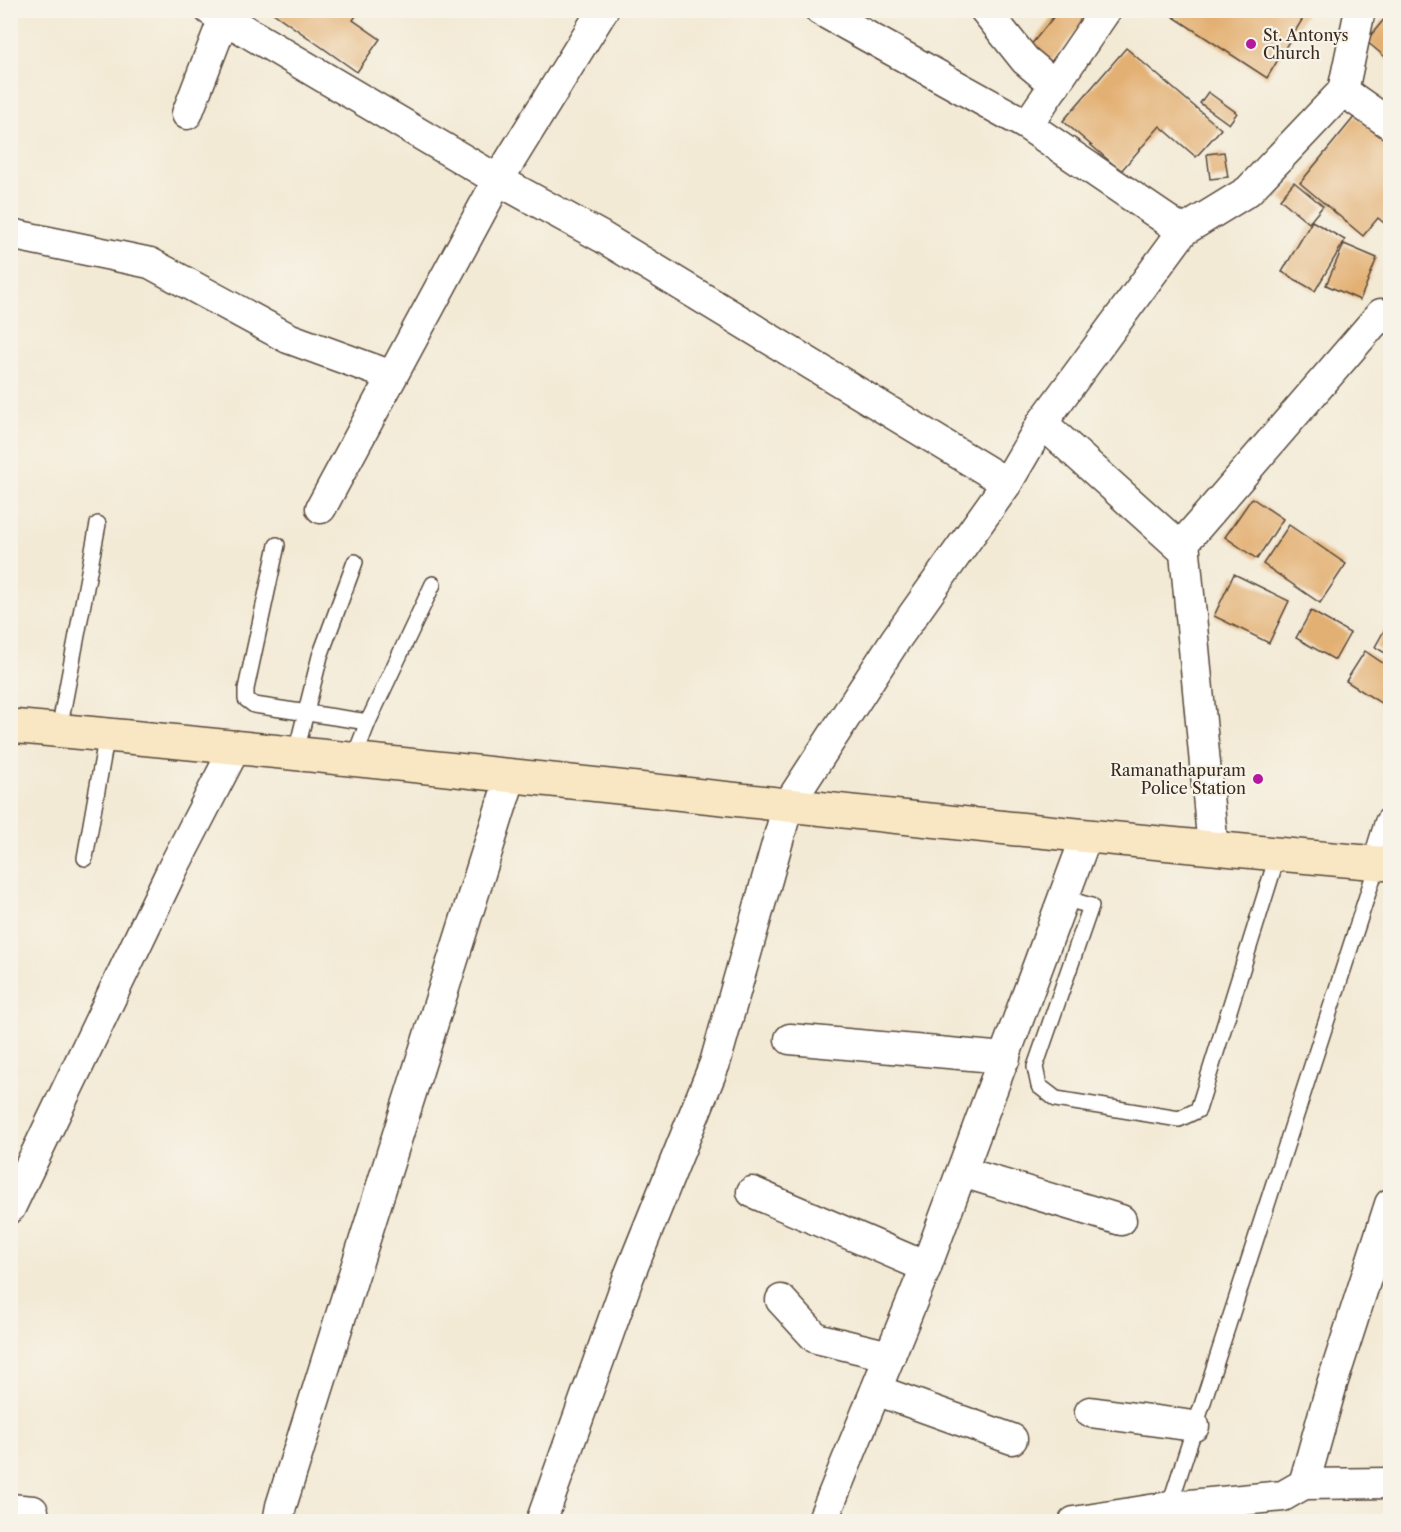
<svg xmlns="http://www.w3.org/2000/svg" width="1401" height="1532" viewBox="0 0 1401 1532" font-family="'Libre Caslon Text',serif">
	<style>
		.building { fill: #e3b073 }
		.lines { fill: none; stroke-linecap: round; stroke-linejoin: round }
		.lane-casing { stroke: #574739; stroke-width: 18 }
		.street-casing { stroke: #574739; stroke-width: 33 }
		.secondary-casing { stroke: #574739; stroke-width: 36 }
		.lane { stroke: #fff; stroke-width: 15 }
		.street { stroke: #fff; stroke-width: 30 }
		.secondary { stroke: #f9e7c3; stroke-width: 33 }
		.poi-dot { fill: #b5179e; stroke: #f7f3e8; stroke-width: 2 }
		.labels { text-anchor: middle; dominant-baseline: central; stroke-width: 4.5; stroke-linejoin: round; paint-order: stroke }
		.poi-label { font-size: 16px; fill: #3b2a1e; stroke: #f7f3e8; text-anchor: start }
	</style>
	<rect width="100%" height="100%" fill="#f7f3e8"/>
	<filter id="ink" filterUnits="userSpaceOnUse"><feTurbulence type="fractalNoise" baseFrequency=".0167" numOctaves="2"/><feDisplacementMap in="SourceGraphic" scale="12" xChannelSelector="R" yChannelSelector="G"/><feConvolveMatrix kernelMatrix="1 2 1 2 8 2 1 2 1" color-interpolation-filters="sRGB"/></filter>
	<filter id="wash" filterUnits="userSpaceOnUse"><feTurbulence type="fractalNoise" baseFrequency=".008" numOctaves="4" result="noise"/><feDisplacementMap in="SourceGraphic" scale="24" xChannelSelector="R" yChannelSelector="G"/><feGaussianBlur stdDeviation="1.35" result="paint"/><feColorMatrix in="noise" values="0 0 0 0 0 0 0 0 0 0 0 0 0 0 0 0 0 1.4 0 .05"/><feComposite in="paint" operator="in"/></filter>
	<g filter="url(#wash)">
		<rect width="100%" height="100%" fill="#f3ead5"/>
		<g id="blocks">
			<!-- building -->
			<g class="building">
				<path d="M 269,10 L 360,10 L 353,20 L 380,39 L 357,72 Z"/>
				<path d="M 1059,10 L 1094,10 L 1051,62 L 1030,46 Z"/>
				<path d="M 1163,10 L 1308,10 L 1267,78 Z"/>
				<path d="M 1386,17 L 1390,20 L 1390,61 L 1366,41 Z"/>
				<path d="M 1126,48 L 1221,129 L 1196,157 L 1160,126 L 1121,171 L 1063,121 Z"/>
				<path d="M 1208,92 L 1237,113 L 1229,124 L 1200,103 Z"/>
				<path d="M 1355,116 L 1390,143 L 1390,228 L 1378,218 L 1363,236 L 1300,183 Z"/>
				<path d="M 1224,152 L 1228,177 L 1210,179 L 1207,154 Z"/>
				<path d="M 1294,182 L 1323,206 L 1309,223 L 1280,199 Z"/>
				<path d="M 1312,221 L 1345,240 L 1315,291 L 1282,272 Z"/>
				<path d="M 1344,244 L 1377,258 L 1360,300 L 1326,285 Z"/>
				<path d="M 1252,498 L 1283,519 L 1257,559 L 1225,537 Z"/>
				<path d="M 1289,525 L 1346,564 L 1320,603 L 1263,564 Z"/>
				<path d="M 1234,574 L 1289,601 L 1269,643 L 1214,616 Z"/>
				<path d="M 1311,611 L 1350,633 L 1335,660 L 1296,638 Z"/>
				<path d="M 1390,620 L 1390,656 L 1375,647 Z"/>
				<path d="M 1365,651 L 1390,668 L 1390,709 L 1346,681 Z"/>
			</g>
		</g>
	</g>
	<g filter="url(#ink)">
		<use href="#blocks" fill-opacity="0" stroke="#574739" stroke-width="1.5"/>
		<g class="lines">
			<!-- lane casing -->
			<g class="lane-casing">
				<g id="lane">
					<path d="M 277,545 L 246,689 L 246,699 L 254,705 L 368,722"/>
					<path d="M 59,730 L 98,524"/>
					<path d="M 296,752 L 320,656 L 355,562"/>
					<path d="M 354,758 L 368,722 L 433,584"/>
					<path d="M 85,858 L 107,734"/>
					<path d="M 1064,898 L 1091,906 L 1035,1067 L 1039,1086 L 1056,1099 L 1179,1119 L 1198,1110 L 1278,854"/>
					<path d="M 1169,1507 L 1378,862"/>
				</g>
			</g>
			<!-- street casing -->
			<g class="street-casing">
				<g id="street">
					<path d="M 210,10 L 498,180 L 602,237 L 1007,483"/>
					<path d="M 820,10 L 1027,125 L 1183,231"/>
					<path d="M 985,10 L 1025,60 L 1055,85"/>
					<path d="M 1343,91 L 1360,10"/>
					<path d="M 187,114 L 224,18 L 229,10"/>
					<path d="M 1027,125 L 1106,10"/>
					<path d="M 10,234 L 150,263 L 288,338 L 392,376"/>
					<path d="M 1042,423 L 1180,547 L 1381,314 L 1390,319"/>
					<path d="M 321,508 L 498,180 L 603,10"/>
					<path d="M 1184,542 L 1213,848"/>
					<path d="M 1378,862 L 1390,823"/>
					<path d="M 790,1039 L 1005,1058"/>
					<path d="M 962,1172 L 1121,1220"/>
					<path d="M 752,1192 L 926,1267"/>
					<path d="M 10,1208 L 172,870 L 236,746"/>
					<path d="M 781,1300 L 816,1338 L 890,1356"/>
					<path d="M 876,1390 L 1012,1439"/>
					<path d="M 1090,1412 L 1194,1426"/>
					<path d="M 1304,1484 L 1332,1384 L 1390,1204"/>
					<path d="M 10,1509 L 33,1511"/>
					<path d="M 278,1522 L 281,1506 L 511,775"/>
					<path d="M 541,1522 L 629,1276 L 715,1063 L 788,805 L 896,639 L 1007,483 L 1042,423 L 1183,231 L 1248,191 L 1343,91 L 1390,124"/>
					<path d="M 822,1522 L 926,1267 L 1086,837"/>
					<path d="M 1074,1522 L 1169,1507 L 1283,1496 L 1304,1484 L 1390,1483"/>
				</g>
			</g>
			<!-- secondary casing -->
			<g class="secondary-casing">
				<path id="secondary" d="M 10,726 C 471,767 930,825 1390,864"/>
			</g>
			<!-- lane -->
			<use href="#lane" class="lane"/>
			<!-- street -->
			<use href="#street" class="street"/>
			<!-- secondary -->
			<use href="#secondary" class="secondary"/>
		</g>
	</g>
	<!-- markers -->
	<g class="poi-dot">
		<circle cx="1251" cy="44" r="6"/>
		<circle cx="1258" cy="779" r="6"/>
	</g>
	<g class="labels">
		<!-- poi labels -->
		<g class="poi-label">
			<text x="1263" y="35">St. Antonys<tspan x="1263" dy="18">Church</tspan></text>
			<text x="1246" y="770" text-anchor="end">Ramanathapuram<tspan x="1246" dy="18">Police Station</tspan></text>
		</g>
	</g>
	<!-- margin -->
	<rect width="1401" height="1532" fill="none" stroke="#f7f3e8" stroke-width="36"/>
</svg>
